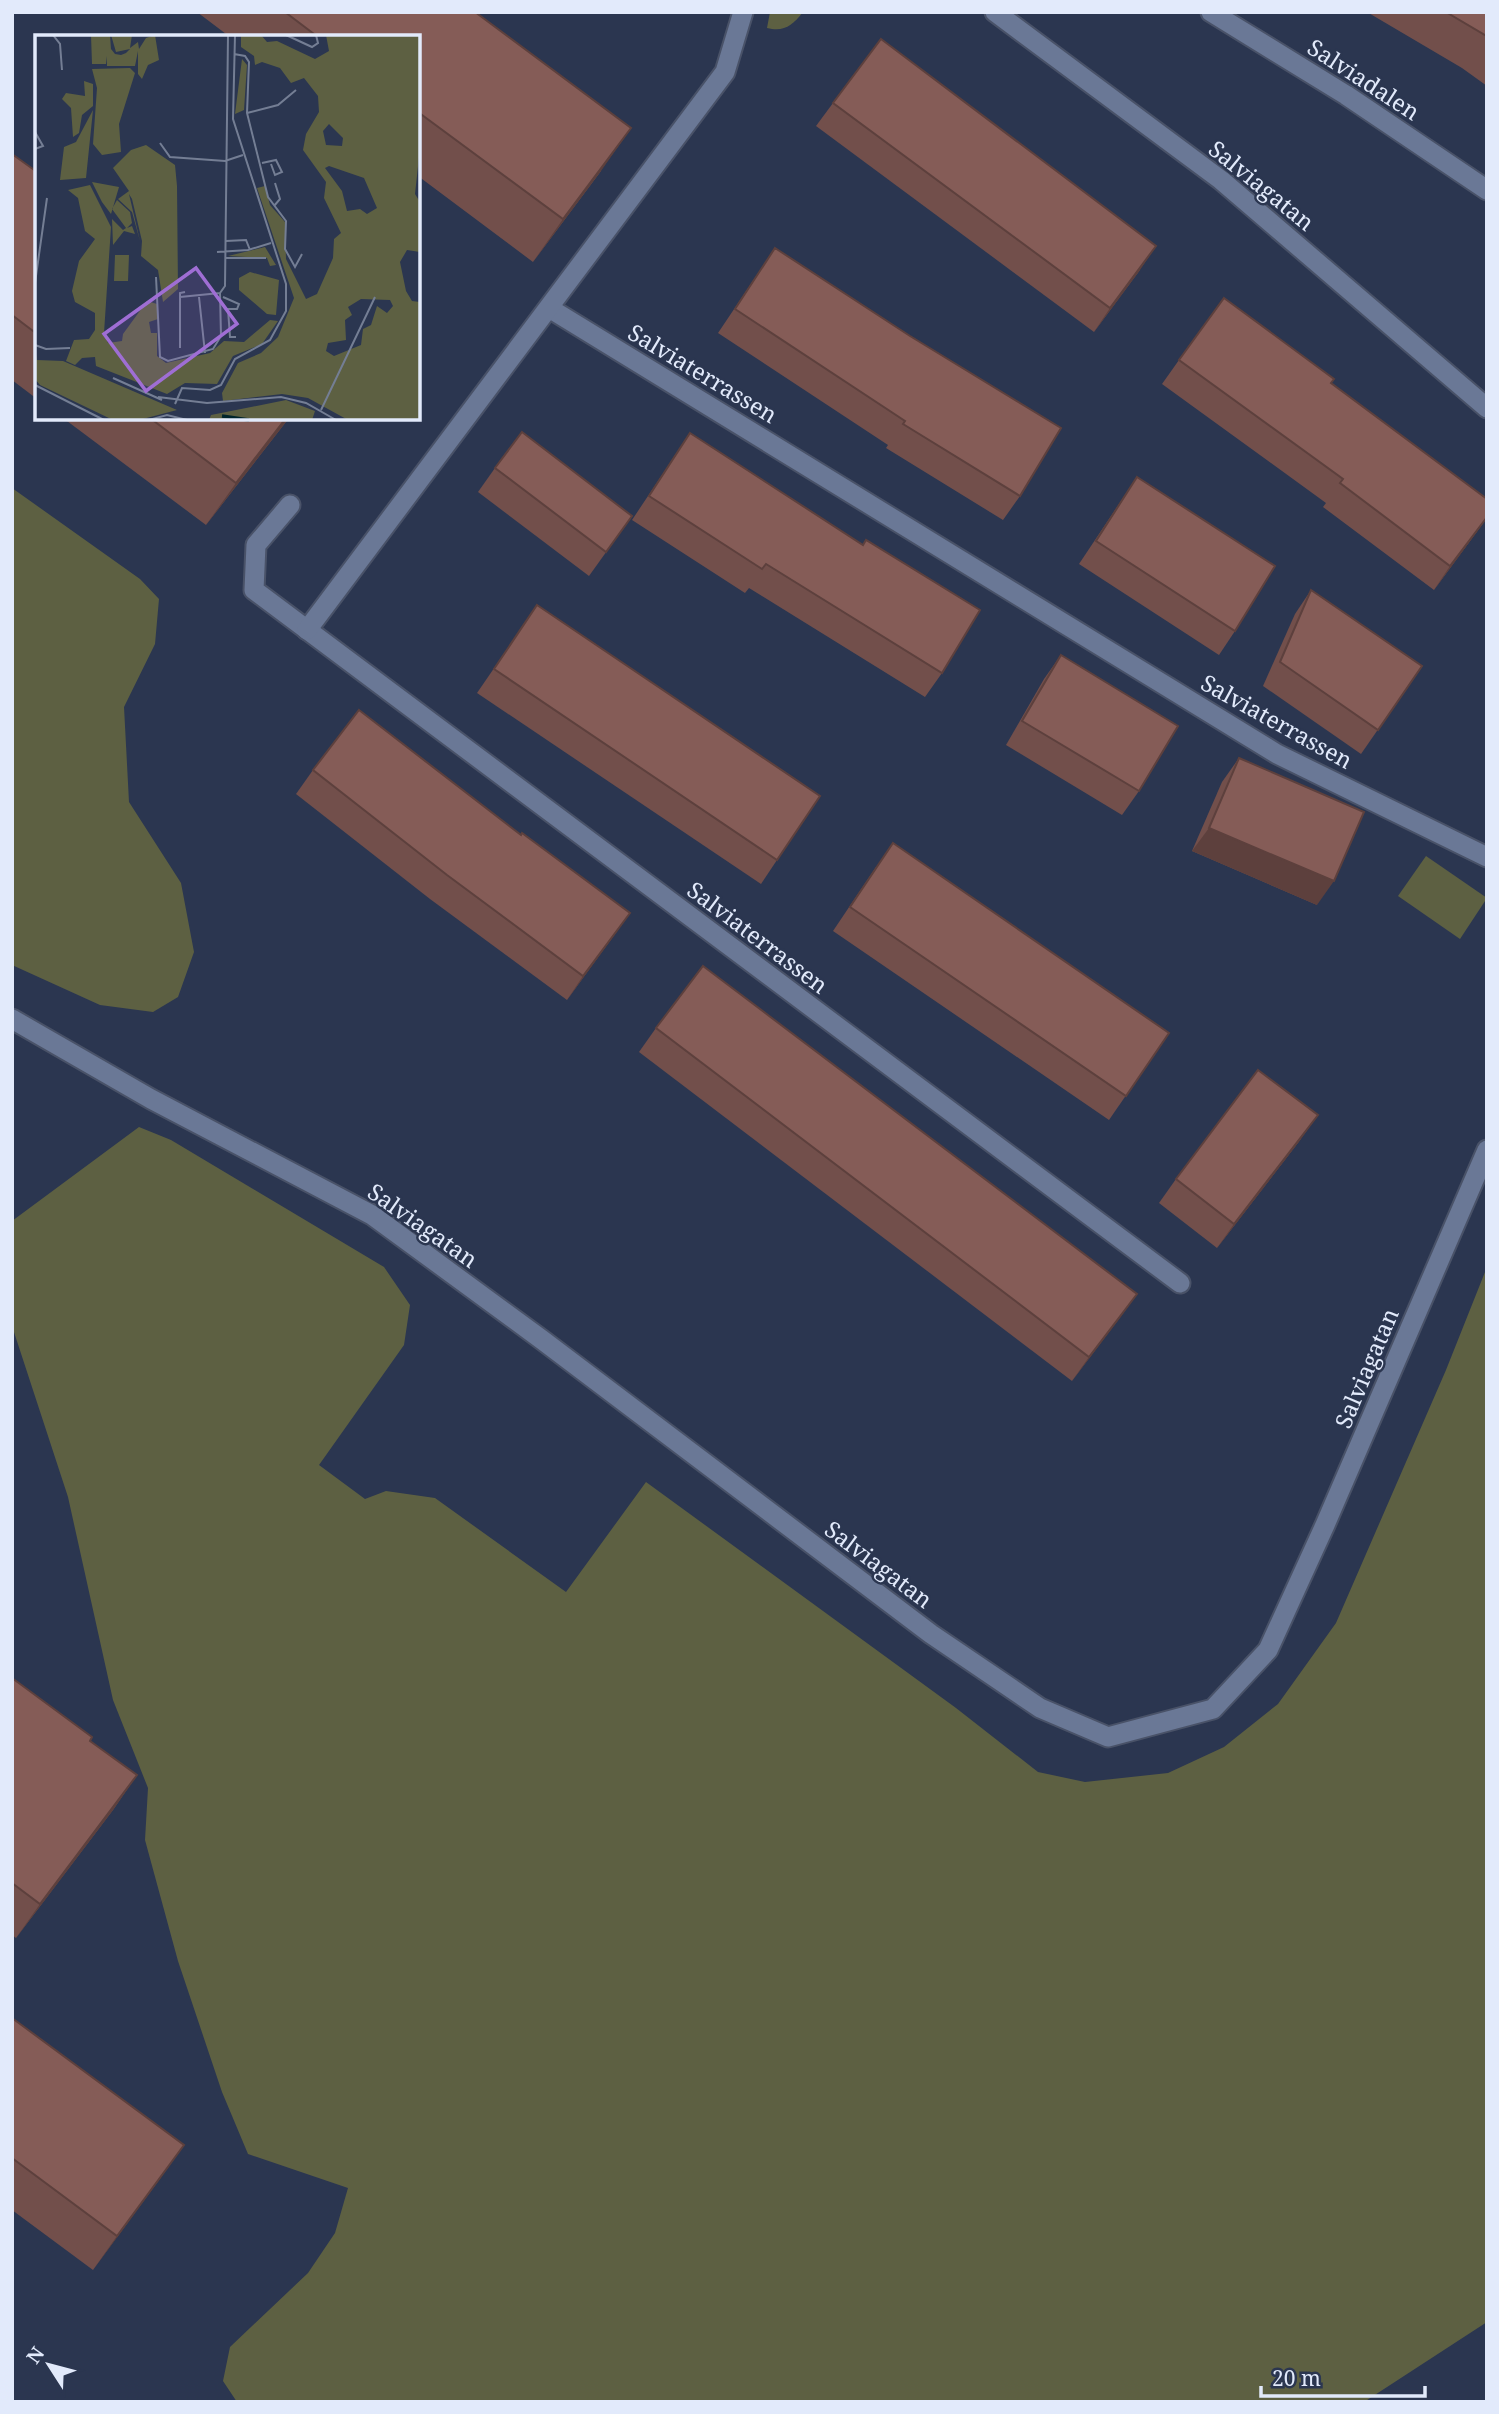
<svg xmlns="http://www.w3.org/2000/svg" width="1499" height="2414" viewBox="0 0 1499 2414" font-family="'Noto Serif',serif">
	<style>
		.green { fill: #5d6042 }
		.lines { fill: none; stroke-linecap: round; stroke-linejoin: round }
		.service-casing { stroke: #495268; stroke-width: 23 }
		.minor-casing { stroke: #495268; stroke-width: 23 }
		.service { stroke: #6a7896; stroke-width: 19 }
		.minor { stroke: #6a7896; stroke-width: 19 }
		.wall { fill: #724f4b }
		.shaded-wall { fill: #5d403d }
		.building { fill: #855c57; stroke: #5d403d; stroke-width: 2 }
		.labels { text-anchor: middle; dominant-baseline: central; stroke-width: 5; stroke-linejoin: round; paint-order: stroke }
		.street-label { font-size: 23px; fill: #e2eafb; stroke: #2b3650 }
		.inset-river { fill: none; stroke: #00252c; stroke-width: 3.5 }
		.inset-road { fill: none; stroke: #747e94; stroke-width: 2 }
		.view { fill: #9f6ed4; fill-opacity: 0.15; stroke: #9f6ed4; stroke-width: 3.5 }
		.inset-edge { fill: none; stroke: #e2eafb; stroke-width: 3.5 }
	</style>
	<rect width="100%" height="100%" fill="#2b3650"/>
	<!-- green -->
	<g class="green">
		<path d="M 770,12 L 803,12 C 792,26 784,32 767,28 Z"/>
		<path d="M 12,488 L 140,579 L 159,599 L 155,644 L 124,707 L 129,802 L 181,883 L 194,952 L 178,997 L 153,1012 L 100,1005 L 12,965 Z"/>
		<path d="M 1426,856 L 1487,898 L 1460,939 L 1398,896 Z"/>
		<path d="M 139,1127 L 171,1140 L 384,1267 L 410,1305 L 404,1345 L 319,1465 L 365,1499 L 386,1491 L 435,1498 L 566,1592 L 646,1482 L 956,1708 L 1038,1772 L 1085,1782 L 1168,1773 L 1224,1747 L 1278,1704 L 1336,1623 L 1446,1370 L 1487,1267 L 1487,2322 L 1364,2402 L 237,2402 L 223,2381 L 230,2347 L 308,2273 L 335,2233 L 348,2188 L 248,2154 L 222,2092 L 178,1961 L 145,1840 L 148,1788 L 113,1700 L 68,1497 L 12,1326 L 12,1221 Z"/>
	</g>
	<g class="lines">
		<!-- service casing -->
		<g class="service-casing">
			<path id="service" d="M 1211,12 L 1346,95 L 1487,190"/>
		</g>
		<!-- minor casing -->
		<g class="minor-casing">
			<g id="minor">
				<path d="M 995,12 L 1221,180 L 1487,408"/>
				<path d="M 549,308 L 1277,754 L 1487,857"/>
				<path d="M 290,505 L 256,545 L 254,590 L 1180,1283"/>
				<path d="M 307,630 L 725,72 L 743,12"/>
				<path d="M 12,1019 L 151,1099 L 372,1215 L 541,1339 L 931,1634 L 1040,1708 L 1108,1737 L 1213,1709 L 1268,1650 L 1325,1525 L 1487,1150"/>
			</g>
		</g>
		<!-- service -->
		<use href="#service" class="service"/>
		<!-- minor -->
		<use href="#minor" class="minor"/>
	</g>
	<!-- wall -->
	<g class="wall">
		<path d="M 197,12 L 475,12 L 601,171 L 533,262 L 418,176 L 418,37 L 230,37 Z"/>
		<path d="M 1367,12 L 1487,12 L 1487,86 L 1462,68 Z"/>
		<path d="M 833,103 L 1140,270 L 1094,332 L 816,126 Z"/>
		<path d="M 12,154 L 37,172 L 37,399 L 12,380 Z"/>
		<path d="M 775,248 L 1020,496 L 1003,520 L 886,448 L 888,445 L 718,333 Z"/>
		<path d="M 1179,360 L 1331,383 L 1487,518 L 1434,590 L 1323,507 L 1326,503 L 1162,384 Z"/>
		<path d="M 63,418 L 289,418 L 206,525 Z"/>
		<path d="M 690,433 L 942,673 L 925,697 L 749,588 L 745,593 L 632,520 Z"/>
		<path d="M 495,468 L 632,516 L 589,576 L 478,492 Z"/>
		<path d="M 1137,477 L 1235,631 L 1219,655 L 1079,564 Z"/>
		<path d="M 1311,590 L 1422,666 L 1361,754 L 1263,686 L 1295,614 Z"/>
		<path d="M 521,629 L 777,860 L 761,884 L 477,693 Z"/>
		<path d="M 1061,655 L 1139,791 L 1122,815 L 1006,745 L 1044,679 Z"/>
		<path d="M 1239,758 L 1317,905 L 1192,851 L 1222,782 Z"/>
		<path d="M 313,770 L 521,835 L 630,913 L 567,1000 L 430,899 L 296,794 Z"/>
		<path d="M 876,867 L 1169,1033 L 1109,1120 L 833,931 Z"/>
		<path d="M 656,1028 L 1137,1294 L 1072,1381 L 639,1052 Z"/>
		<path d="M 1301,1139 L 1217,1248 L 1159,1203 L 1176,1179 Z"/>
		<path d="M 12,1678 L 90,1741 L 137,1775 L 113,1810 L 16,1938 L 12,1935 Z"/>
		<path d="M 12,2018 L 184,2145 L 93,2270 L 12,2210 Z"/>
	</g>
	<!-- shaded-wall -->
	<g class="shaded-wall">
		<path d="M 631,128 L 601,171 L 533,262 L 563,219 Z"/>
		<path d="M 1156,246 L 1140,270 L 1094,332 L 1110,308 Z"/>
		<path d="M 286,418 L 289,418 L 206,525 L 236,483 Z"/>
		<path d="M 1487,518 L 1479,529 L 1434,590 L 1450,566 Z"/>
		<path d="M 1209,828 L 1334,881 L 1317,905 L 1192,851 Z"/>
		<path d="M 630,913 L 613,937 L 567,1000 L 583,976 Z"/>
		<path d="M 1318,1115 L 1301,1139 L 1217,1248 L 1234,1224 Z"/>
		<path d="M 1137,1294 L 1120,1318 L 1072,1381 L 1089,1357 Z"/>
		<path d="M 137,1775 L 113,1810 L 16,1938 L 40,1904 Z"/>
		<path d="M 184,2145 L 160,2179 L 93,2270 L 117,2236 Z"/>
	</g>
	<!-- building -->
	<g class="building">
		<path d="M 285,12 L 475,12 L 631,128 L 563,219 L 418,112 L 418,37 L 318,37 Z"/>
		<path d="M 1446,12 L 1487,12 L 1487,36 L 1485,35 Z"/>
		<path d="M 881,39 L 1156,246 L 1110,308 L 833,103 Z"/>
		<path d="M 12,154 L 37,172 L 37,334 L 12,315 Z"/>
		<path d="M 775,248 L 910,336 L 1061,428 L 1020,496 L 903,424 L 905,421 L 735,309 Z"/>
		<path d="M 1224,298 L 1334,379 L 1331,383 L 1487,499 L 1487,517 L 1450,566 L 1340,483 L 1343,479 L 1179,360 Z"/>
		<path d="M 150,418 L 286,418 L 236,483 Z"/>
		<path d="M 522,432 L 632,516 L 606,552 L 495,468 Z"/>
		<path d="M 690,433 L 863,545 L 866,540 L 980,610 L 942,673 L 766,564 L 762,569 L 649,496 Z"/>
		<path d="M 1137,477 L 1275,566 L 1235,631 L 1096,541 Z"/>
		<path d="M 1311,590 L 1422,666 L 1378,730 L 1280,662 Z"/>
		<path d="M 537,605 L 820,796 L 777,860 L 494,669 Z"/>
		<path d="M 1061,655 L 1178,726 L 1139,791 L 1022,721 Z"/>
		<path d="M 359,710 L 521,835 L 522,833 L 630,913 L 583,976 L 447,875 L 313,770 Z"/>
		<path d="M 1239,758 L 1364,812 L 1334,881 L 1209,828 Z"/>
		<path d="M 893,843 L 1169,1033 L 1126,1096 L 850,907 Z"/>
		<path d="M 703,966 L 1137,1294 L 1089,1357 L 656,1028 Z"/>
		<path d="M 1258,1070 L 1318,1115 L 1234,1224 L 1176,1179 Z"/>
		<path d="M 12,1678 L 92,1737 L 90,1741 L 137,1775 L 40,1904 L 12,1883 Z"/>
		<path d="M 12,2018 L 184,2145 L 117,2236 L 12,2158 Z"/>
	</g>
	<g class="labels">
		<!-- street labels -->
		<g class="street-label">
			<text transform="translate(1364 79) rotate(33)">Salviadalen</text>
			<text transform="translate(1262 185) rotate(39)">Salviagatan</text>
			<text transform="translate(703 373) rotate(31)">Salviaterrassen</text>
			<text transform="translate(1277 721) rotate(29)">Salviaterrassen</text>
			<text transform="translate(758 937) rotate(37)">Salviaterrassen</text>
			<text transform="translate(423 1225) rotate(35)">Salviagatan</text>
			<text transform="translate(1366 1368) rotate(-67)">Salviagatan</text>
			<text transform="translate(879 1564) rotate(37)">Salviagatan</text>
		</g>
	</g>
	<!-- overview -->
	<g transform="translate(35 35)">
		<rect width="385" height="385" fill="#2b3650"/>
		<path d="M 56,0 L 75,0 L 76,14 L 80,19 L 86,20 L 91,18 L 95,14 L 81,17 L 76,0 L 97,0 L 95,13 L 103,7 L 104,14 L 111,3 L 120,0 L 124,25 L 113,30 L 107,44 L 103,39 L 103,16 L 100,31 L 72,31 L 72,21 L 71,29 L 57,29 ZM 206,0 L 226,0 L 232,7 L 242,6 L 280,24 L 294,16 L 291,0 L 385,0 L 385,113 L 380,159 L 385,167 L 385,217 L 372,215 L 365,227 L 371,256 L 377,266 L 385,267 L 385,385 L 313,385 L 273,363 L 247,359 L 188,366 L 187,358 L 203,328 L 226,318 L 243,302 L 259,263 L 222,153 L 230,151 L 235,170 L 250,187 L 251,224 L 271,264 L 282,259 L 298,223 L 299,204 L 306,198 L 289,163 L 291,147 L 268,115 L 271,99 L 284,77 L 283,61 L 269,43 L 256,48 L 245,33 L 227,27 L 220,30 L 219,21 L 206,12 ZM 294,89 L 308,103 L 307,111 L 291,110 L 288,96 ZM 294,131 L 329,143 L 342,173 L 332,179 L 325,174 L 312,176 L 307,156 L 290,133 ZM 326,264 L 355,265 L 358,271 L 352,278 L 342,271 L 336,290 L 328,294 L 326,310 L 299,321 L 291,316 L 293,308 L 311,305 L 310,285 L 317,280 L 313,272 ZM 207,24 L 212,30 L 209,75 L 200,79 ZM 95,33 L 100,38 L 84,89 L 86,117 L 67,120 L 58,109 L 62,53 L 57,34 ZM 49,46 L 58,49 L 58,71 L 47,80 L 44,98 L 38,102 L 36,73 L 27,64 L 31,58 L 50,61 ZM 58,75 L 51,143 L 25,145 L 29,112 L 41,107 ZM 111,110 L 140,130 L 142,151 L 143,254 L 128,267 L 123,235 L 106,221 L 107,206 L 97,164 L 94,159 L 105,206 L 97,177 L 83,164 L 94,156 L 78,133 L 96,115 ZM 57,147 L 84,152 L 76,179 L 67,167 ZM 55,150 L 76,192 L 69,298 L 73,308 L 87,306 L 88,299 L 112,266 L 122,269 L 123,284 L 114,287 L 116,298 L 122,298 L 122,321 L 131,328 L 175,318 L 189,306 L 209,307 L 235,285 L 243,286 L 227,309 L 198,321 L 182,349 L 150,348 L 132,359 L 61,331 L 60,322 L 47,323 L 40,330 L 31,326 L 39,305 L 54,304 L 60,295 L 60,278 L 40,267 L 37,256 L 44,226 L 60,204 L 50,196 L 43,163 L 33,155 ZM 82,165 L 95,177 L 97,188 L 92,193 L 97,191 L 100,199 L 89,196 L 78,210 L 77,184 L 88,195 L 91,193 L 77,174 ZM 230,212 L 241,230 L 235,231 L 232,223 L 193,221 ZM 80,220 L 94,220 L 93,246 L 79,246 ZM 215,237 L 244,245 L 241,280 L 232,279 L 204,255 L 204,243 ZM 0,314 L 2,325 L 28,326 L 142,375 L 104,385 L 78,385 L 5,350 L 0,344 ZM 251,365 L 280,376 L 277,385 L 174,385 L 176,380 Z" fill="#5d6042" fill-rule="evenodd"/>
		<path class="inset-river" d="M 187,381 L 214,385"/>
		<path class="inset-road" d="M 18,0 L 25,9 L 27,35M 251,0 L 277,12 L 283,8 L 281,0M 199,19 L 210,21 L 214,27 L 212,78 L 233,162 L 251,186 L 250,214 L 260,232 L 267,219M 212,78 L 243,70 L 261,55M 0,97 L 8,111 L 0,114M 125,108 L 135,122 L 190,126 L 208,120M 227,128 L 241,125 L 247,137 L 240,140 L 236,129M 0,137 L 0,192M 239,171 L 245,164 L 240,148M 191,206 L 211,205 L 215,215M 182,217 L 213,215 L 236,208M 191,223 L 231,223M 121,242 L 125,322 L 133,326 L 178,314 L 186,301 L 185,258 L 190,251 L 193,0M 0,248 L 12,163M 145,262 L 185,258M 164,262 L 170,318M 188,262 L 204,269 L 202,274 L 193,274 L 195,302 L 201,302M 0,310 L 11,314 L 35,313M 145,313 L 145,258 L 150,257M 78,343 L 127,365M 0,350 L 69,385M 123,362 L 172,368 L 246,362 L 271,368 L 301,385M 140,369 L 147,353 L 175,355 L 186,350 L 200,324 L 235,305 L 251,276 L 251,249 L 198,84 L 200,0M 286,375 L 340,262M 114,385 L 132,380 L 152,385"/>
		<path class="view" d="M 161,233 L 202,289 L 111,356 L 69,299 Z"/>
		<rect width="385" height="385" class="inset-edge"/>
	</g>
	<!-- border -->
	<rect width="1499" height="2414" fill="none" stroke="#e2eafb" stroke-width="28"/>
	<!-- north arrow -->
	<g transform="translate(49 2365) rotate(306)" stroke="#2b3650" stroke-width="5" paint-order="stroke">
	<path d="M0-5L12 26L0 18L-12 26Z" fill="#e2eafb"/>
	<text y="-10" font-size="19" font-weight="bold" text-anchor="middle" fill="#e2eafb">N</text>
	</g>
	<!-- scale -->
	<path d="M1261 2386v10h164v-10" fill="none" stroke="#e2eafb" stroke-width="3.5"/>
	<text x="1272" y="2386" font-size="21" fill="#e2eafb" stroke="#2b3650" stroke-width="5" paint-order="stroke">20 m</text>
</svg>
